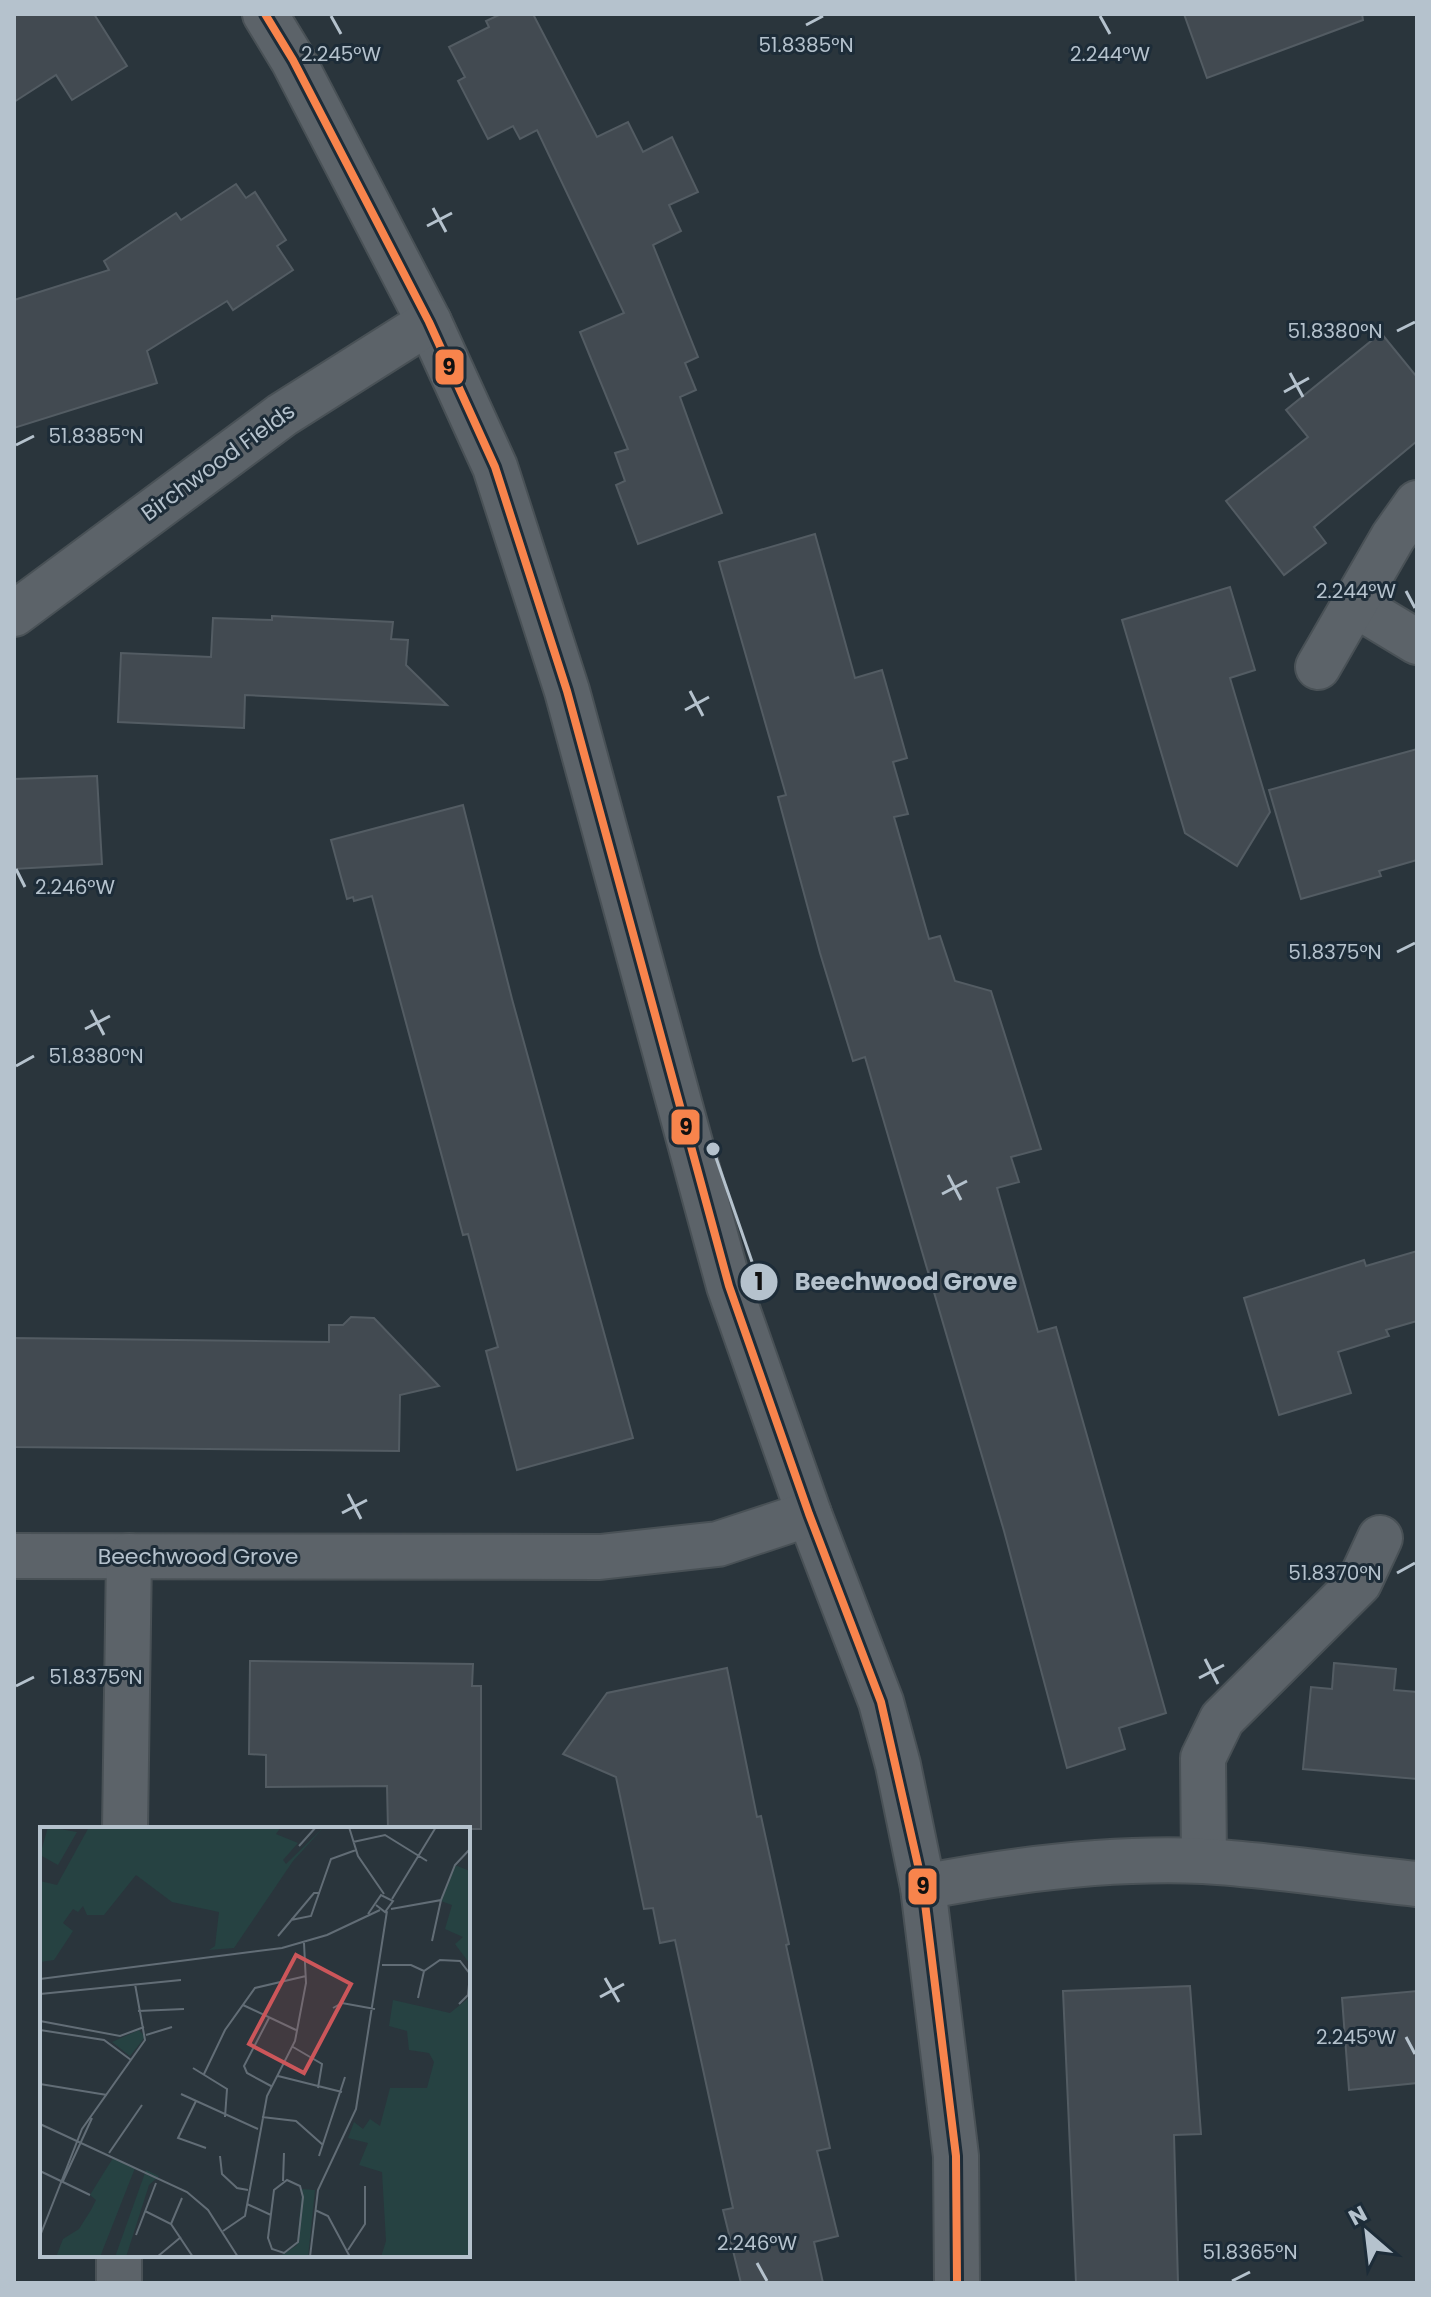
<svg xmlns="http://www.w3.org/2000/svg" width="1431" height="2297" viewBox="0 0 1431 2297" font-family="Poppins,sans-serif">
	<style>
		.building { fill: #424a51; stroke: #535c63; stroke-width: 2 }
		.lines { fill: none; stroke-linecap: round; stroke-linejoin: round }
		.minor-casing { stroke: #495156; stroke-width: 48 }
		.minor { stroke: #5c6369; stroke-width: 44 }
		.bus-1-casing { stroke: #1d2c38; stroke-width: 14 }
		.bus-1 { stroke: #f8844c; stroke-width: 8 }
		.ticks { fill: none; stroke: #b5c2cd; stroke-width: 3 }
		.labels { text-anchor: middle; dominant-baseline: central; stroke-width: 6; stroke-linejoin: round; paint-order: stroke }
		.street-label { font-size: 22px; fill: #b5c2cd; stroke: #1d2c38 }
		.inset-road { fill: none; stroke: #626d76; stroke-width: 2 }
		.view { fill: #cc565a; fill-opacity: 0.15; stroke: #cc565a; stroke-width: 4 }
		.inset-edge { fill: none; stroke: #b5c2cd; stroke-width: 4 }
		.ticks-label { font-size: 20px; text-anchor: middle; fill: #b5c2cd; stroke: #1d2c38; stroke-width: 6; stroke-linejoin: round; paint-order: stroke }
		.leader { fill: none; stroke: #b5c2cd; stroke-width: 3 }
		.callout-dot { fill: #b5c2cd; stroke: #1d2c38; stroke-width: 3 }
		.mark-label { font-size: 24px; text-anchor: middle; font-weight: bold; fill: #111 }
		.callout-label { font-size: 24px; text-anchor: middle; font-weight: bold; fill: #b5c2cd; stroke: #1d2c38; stroke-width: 6; stroke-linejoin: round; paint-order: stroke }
		.line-badge { stroke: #1d2c38; stroke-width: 3 }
		.pale-badge-label { font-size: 22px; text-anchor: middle; font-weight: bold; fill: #111 }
	</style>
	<rect width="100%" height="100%" fill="#2a353c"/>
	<!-- building -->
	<g class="building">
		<path d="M 14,14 L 94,14 L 127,66 L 72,100 L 56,75 L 14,102 Z"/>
		<path d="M 501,14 L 533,14 L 597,137 L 628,122 L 643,152 L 672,137 L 698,192 L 669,205 L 681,231 L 653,245 L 698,357 L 685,363 L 696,390 L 680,397 L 722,513 L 638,544 L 616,485 L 625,481 L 615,453 L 628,449 L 580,332 L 624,313 L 537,130 L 520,139 L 513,126 L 488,139 L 458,81 L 465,77 L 449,47 L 489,27 L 486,21 Z"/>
		<path d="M 1184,14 L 1362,14 L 1363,20 L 1207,78 Z"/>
		<path d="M 236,184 L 246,198 L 255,192 L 286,240 L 277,246 L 293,270 L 233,310 L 227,301 L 147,351 L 157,383 L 14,428 L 14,300 L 109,270 L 104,261 L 176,213 L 181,220 Z"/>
		<path d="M 1381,333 L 1417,377 L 1417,441 L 1314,527 L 1326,543 L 1284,575 L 1226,501 L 1308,437 L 1286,410 Z"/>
		<path d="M 815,534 L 855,678 L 882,670 L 907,758 L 893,762 L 908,814 L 894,817 L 929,939 L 940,936 L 955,981 L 991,991 L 1041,1149 L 1011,1157 L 1019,1182 L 997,1188 L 1038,1332 L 1056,1327 L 1166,1713 L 1119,1728 L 1125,1749 L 1067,1768 L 1004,1531 L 865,1057 L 853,1061 L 820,953 L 778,797 L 786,795 L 719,562 Z"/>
		<path d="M 1230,587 L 1255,670 L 1230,678 L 1270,812 L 1237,866 L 1185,833 L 1122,620 Z"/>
		<path d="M 272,616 L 393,622 L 391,639 L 408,640 L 406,665 L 447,705 L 245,695 L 244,728 L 118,722 L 121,653 L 211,657 L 213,618 L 272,620 Z"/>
		<path d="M 1417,749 L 1417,860 L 1379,871 L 1381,876 L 1301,899 L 1269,790 Z"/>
		<path d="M 97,776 L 102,864 L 14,869 L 14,779 Z"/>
		<path d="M 463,805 L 512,999 L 633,1438 L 517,1470 L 486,1351 L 498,1347 L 468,1234 L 463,1235 L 372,896 L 354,901 L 353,897 L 347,899 L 331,840 Z"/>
		<path d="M 1417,1251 L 1417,1321 L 1386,1330 L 1389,1336 L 1338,1352 L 1351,1393 L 1279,1415 L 1244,1298 L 1364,1260 L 1366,1266 Z"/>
		<path d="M 351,1317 L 374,1318 L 439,1386 L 400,1395 L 399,1451 L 14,1447 L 14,1338 L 329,1342 L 329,1325 L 343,1325 Z"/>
		<path d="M 250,1661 L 473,1664 L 472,1686 L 481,1686 L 481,1829 L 388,1829 L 387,1786 L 266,1787 L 266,1755 L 249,1754 Z"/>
		<path d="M 1334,1663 L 1396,1669 L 1394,1690 L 1417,1692 L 1417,1779 L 1303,1769 L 1311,1687 L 1332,1689 Z"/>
		<path d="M 727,1668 L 757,1817 L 761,1816 L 789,1944 L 786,1945 L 830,2148 L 817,2151 L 838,2236 L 814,2242 L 823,2283 L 741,2283 L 723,2210 L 733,2208 L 675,1940 L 660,1943 L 653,1908 L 644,1909 L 616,1777 L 563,1754 L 607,1693 Z"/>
		<path d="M 1190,1986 L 1201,2134 L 1174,2135 L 1178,2283 L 1076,2283 L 1063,1991 Z"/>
		<path d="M 1417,1991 L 1417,2083 L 1349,2090 L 1342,1998 Z"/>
	</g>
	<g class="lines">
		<!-- minor casing -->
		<g class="minor-casing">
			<g id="minor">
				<path d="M 265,14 L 293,60 L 429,322 L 495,467 L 567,691 L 729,1286 L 809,1514 L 881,1702 L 898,1765 L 923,1887 L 956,2156 L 957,2283"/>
				<path d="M 1354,604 L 1417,642"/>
				<path d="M 14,614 L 282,415 L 429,322"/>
				<path d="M 1318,667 L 1393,537 L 1417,503"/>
				<path d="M 14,1556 L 600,1557 L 718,1544 L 809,1514"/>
				<path d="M 125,1829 L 129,1556"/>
				<path d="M 1204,1861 L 1203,1758 L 1222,1719 L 1359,1583 L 1380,1538"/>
				<path d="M 923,1887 C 1015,1869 1109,1857 1203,1861 C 1274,1865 1346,1877 1417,1884"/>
				<path d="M 119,2283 L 119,2255"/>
			</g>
		</g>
		<!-- minor -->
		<use href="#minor" class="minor"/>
		<!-- bus-1 casing -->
		<g class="bus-1-casing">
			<path id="bus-1" d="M 265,14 L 293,60 L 429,322 L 495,467 L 567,691 L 729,1286 L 809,1514 L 881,1702 L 923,1887 L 956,2156 L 957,2283"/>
		</g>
		<!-- bus-1 -->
		<use href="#bus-1" class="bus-1"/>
	</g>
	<!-- ticks -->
	<path class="ticks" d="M 331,16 L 341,34M 1100,16 L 1110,34M 806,25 L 823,16M 433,208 L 446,232M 427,226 L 452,213M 1397,331 L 1415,322M 1290,373 L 1303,397M 1284,392 L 1309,378M 16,445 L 34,436M 1406,591 L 1415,608M 690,691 L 703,716M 685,710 L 709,697M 16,869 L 25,887M 1397,952 L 1415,943M 91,1010 L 104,1035M 85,1029 L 110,1016M 16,1066 L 34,1056M 948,1175 L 961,1200M 942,1194 L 967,1181M 348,1494 L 361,1519M 342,1513 L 367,1500M 1397,1573 L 1415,1563M 1205,1659 L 1218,1684M 1199,1678 L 1224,1665M 16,1686 L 34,1677M 605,1978 L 619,2002M 600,1997 L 624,1984M 1406,2037 L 1415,2054M 757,2263 L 767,2281M 1232,2281 L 1250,2272"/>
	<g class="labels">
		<!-- street labels -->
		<g class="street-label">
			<text transform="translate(218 462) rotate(-36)">Birchwood Fields</text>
			<text x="198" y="1556">Beechwood Grove</text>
		</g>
	</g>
	<!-- overview -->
	<g transform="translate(40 1827)">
		<rect width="430" height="430" fill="#2a353c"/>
		<path d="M 8,0 L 37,5 L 18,38 L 0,28 ZM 49,0 L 241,0 L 236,7 L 258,16 L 243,33 L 246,37 L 284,0 L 253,34 L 194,121 L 169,123 L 175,119 L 179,85 L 132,75 L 96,48 L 64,88 L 47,88 L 43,79 L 38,85 L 33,82 L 23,96 L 33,104 L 14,133 L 0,135 L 0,54 L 17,58 ZM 415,38 L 430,44 L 430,137 L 415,117 L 423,110 L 405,102 L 412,78 L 401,74 ZM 430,170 L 430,430 L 341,430 L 346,414 L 342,345 L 319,338 L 328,316 L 308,311 L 314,295 L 323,302 L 330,292 L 340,299 L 350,261 L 387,261 L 394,235 L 389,226 L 369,223 L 367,204 L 349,199 L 353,173 L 410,186 ZM 99,203 L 105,210 L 90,229 L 72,215 ZM 73,331 L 95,341 L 60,430 L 16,430 L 23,412 L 39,402 L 51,383 L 56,373 L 50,368 ZM 106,343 L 119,349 L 109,358 L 86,430 L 75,430 ZM 262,362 L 275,363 L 268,430 L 239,430 L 257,418 Z" fill="#264242"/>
		<path class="inset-road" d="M 309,0 L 318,29 L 344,67M 313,15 L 345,8 L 387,34M 259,19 L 276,0M 352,72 L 396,0M 351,82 L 401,73 L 415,38 L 430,22M 328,87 L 341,68 L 353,74 L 345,85 L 336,78M 251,93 L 271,89 L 291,32 L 316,23M 238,109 L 274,66 L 280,66M 392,114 L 401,73M 342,138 L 371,138 L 384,144 L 400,133 L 420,134 L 430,147 L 428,168 L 419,177M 0,152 L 242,121 L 287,108 L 340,83M 0,167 L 141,153M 378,171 L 384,144M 203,178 L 256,203M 293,181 L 302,176 L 335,182M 98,184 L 144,182M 229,191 L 204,239 L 207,246 L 231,259M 0,194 L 80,209 L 104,200M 0,203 L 64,213 L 91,233M 106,208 L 132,200M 253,220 L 282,237 L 278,261M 153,241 L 187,262 L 185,290M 164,247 L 185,203 L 215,161 L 266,149M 238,249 L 302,265M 0,257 L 67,268M 141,267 L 218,302M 156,274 L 138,311 L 166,321M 222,290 L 256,294 L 283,318M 0,297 L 147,365 L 168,383 L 198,430M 69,326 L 102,278M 180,329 L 182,347 L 197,361 L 208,363M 279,329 L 305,250M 0,344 L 50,368M 247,353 L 260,359 L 263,370 L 258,415 L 244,426 L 232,422 L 228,411 L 234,363 ZM 23,354 L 52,291M 243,354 L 244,326M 207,377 L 231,388M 275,383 L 288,389 L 310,430M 105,384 L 131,397 L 153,430M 131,397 L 142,371M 183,404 L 205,389 L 227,269 L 255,214 L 266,156 L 264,116M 96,408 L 116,356M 0,409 L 42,302 L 105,213 L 95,157M 308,423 L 325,397 L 325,359M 117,430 L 141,410M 270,430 L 278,363 L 316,282 L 347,84"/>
		<path class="view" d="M 256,128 L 311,157 L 264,246 L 209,217 Z"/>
		<rect width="430" height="430" class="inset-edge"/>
	</g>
	<g class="ticks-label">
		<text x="806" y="52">51.8385°N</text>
		<text x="341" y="61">2.245°W</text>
		<text x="1110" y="61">2.244°W</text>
		<text x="1335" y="338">51.8380°N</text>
		<text x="96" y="443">51.8385°N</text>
		<text x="1356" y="598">2.244°W</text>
		<text x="75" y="894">2.246°W</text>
		<text x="1335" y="959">51.8375°N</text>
		<text x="96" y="1063">51.8380°N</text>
		<text x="1335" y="1580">51.8370°N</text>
		<text x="96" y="1684">51.8375°N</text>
		<text x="1356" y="2044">2.245°W</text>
		<text x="757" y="2250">2.246°W</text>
		<text x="1250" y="2259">51.8365°N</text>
	</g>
	<!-- callouts -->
	<path class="leader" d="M713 1149L759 1282"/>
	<g class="callout-dot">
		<circle cx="713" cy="1149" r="8"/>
		<circle cx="759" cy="1282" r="20"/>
	</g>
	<g class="mark-label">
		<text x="759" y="1290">1</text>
	</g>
	<g class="callout-label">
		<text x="906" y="1290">Beechwood Grove</text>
	</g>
	<g class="line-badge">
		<rect x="434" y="348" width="31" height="38" rx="8" fill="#f8844c"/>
		<rect x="670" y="1108" width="31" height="38" rx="8" fill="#f8844c"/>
		<rect x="907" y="1867" width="31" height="39" rx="8" fill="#f8844c"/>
	</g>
	<g class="pale-badge-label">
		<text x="449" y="375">9</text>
		<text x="686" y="1135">9</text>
		<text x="923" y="1894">9</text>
	</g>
	<!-- border -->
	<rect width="1431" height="2297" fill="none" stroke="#b5c2cd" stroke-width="32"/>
	<!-- north arrow -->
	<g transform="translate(1367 2233) rotate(332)" stroke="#1d2c38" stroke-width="6" paint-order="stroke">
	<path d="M0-6L14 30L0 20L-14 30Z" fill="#b5c2cd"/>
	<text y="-12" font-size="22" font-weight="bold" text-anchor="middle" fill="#b5c2cd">N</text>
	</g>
</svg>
